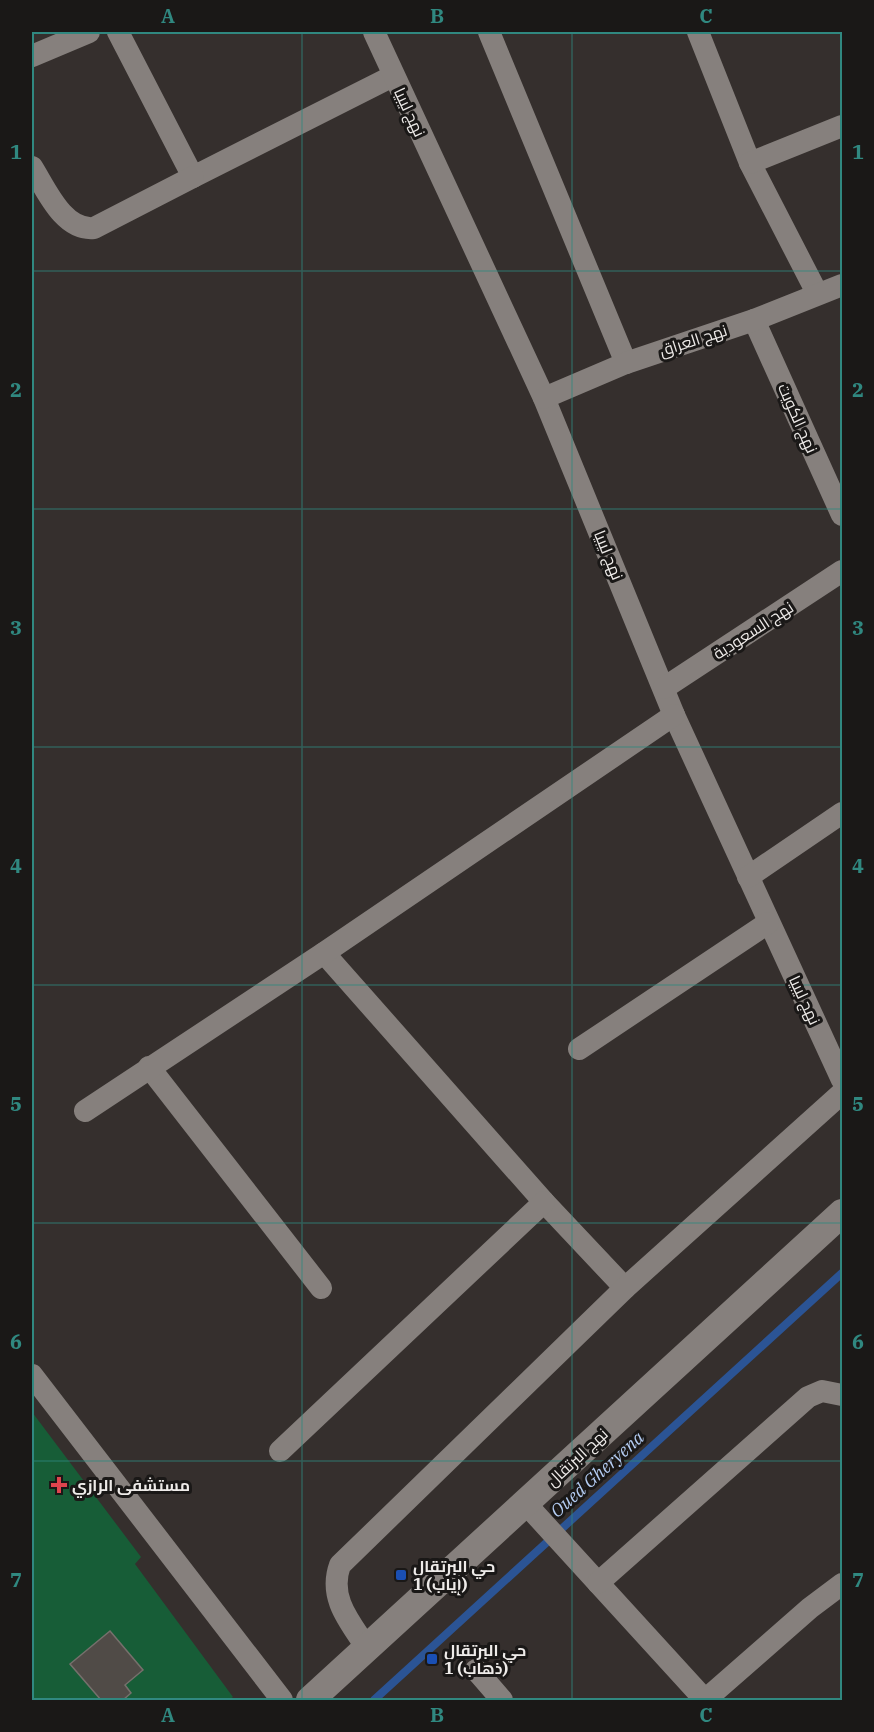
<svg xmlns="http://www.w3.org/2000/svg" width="874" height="1732" viewBox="0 0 874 1732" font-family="'IBM Plex Serif',Cairo,serif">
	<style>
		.green { fill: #175d37 }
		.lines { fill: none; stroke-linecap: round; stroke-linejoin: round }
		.stream { stroke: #2b5495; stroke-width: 8 }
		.building { fill: #504b47; stroke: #76706c; stroke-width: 1.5 }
		.minor { stroke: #86807d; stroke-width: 22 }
		.tertiary { stroke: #86807d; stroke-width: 28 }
		.grid { fill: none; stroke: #308880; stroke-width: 1.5; stroke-opacity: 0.55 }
		.health-dot { fill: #e0444e; stroke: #1a1817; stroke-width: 2 }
		.transit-dot { fill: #1a4fb4; stroke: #1a1817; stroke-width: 2 }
		.labels { text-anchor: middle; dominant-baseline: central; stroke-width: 6; stroke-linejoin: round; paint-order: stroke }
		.street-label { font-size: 16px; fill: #eeebe9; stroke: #1a1817 }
		.poi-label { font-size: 16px; font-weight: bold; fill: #eeebe9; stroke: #1a1817; text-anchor: start }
		.water-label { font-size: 18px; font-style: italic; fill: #b4ccf2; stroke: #1a1817 }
		.neatline { fill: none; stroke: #308880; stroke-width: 2 }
		.grid-label { font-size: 20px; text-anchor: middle; font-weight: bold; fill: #308880 }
	</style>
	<rect width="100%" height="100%" fill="#352f2d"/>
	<!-- green -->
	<path class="green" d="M 32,1412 L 141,1557 L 135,1564 L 233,1697 L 229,1700 L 32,1700 Z"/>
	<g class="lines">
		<!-- stream -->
		<path class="stream" d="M 374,1700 L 842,1273"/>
	</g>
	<!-- building -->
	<path class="building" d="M 110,1631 L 143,1670 L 125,1685 L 131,1693 L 123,1700 L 101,1700 L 70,1664 Z"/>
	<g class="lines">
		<!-- minor -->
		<g class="minor">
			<path d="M 118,32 L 193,177 L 393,76"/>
			<path d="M 374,32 L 544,398 L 674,715 L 842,1080"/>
			<path d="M 489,32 L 626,363"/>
			<path d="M 698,32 L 750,163 L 817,293"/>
			<path d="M 32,56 L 89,32"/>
			<path d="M 750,163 L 842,126"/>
			<path d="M 32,167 C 46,189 63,231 94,228 L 193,177"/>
			<path d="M 754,320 L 842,515"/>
			<path d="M 544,398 L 626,363 L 754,320 L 842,285"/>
			<path d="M 664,688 L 842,571"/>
			<path d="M 748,877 L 842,813"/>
			<path d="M 324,953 L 544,1202 L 625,1288"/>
			<path d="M 579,1049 L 768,923"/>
			<path d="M 149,1067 L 321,1288"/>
			<path d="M 85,1111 L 324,953 L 674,715"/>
			<path d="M 32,1375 L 282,1700"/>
			<path d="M 280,1451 L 544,1202"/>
			<path d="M 526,1504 L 705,1700"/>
			<path d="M 598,1583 L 808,1397 L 822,1391 L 842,1395"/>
			<path d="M 367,1648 C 350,1622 328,1598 340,1565 L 625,1288 L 842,1093"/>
			<path d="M 476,1670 L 502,1700"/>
			<path d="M 705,1700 L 810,1608 L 842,1584"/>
		</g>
		<!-- tertiary -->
		<path class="tertiary" d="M 310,1700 L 842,1213"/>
	</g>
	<!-- grid -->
	<path class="grid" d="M 302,32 L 302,1700M 572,32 L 572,1700M 32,271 L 842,271M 32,509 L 842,509M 32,747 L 842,747M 32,985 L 842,985M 32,1223 L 842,1223M 32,1461 L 842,1461"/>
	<!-- markers -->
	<path class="health-dot" d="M56 1476h6v6h6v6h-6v6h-6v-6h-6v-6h6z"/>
	<g class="transit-dot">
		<rect x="395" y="1569" width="12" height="12" rx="3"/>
		<rect x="426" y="1653" width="12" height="12" rx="3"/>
	</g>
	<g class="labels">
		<!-- street labels -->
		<g class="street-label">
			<text transform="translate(410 112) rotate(65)">نهج ليبيا</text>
			<text transform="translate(693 340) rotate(-18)">نهج العراق</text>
			<text transform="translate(798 418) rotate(66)">نهج الكويت</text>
			<text transform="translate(609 555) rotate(68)">نهج ليبيا</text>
			<text transform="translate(753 630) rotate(-33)">نهج السعودية</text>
			<text transform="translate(805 1000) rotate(65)">نهج ليبيا</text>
			<text transform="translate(577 1457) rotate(-43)">نهج البرتقال</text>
		</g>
		<!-- poi labels -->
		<g class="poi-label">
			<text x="72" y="1485">مستشفى الرازي</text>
			<text x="413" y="1566">حي البرتقال<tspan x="413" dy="18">1 (إياب)</tspan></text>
			<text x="444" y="1650">حي البرتقال<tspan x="444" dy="18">1 (ذهاب)</tspan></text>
		</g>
		<!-- water labels -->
		<g class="water-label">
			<text transform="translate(597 1474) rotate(-42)">Oued Gheryena</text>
		</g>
	</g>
	<!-- border -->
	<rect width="874" height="1732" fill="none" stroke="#1a1817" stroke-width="66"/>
	<rect x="33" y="33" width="808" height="1666" class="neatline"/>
	<g class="grid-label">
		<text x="168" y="23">A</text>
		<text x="437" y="23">B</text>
		<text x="706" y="23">C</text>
		<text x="16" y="159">1</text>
		<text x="858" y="159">1</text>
		<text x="16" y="397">2</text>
		<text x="858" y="397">2</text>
		<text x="16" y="635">3</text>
		<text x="858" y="635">3</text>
		<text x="16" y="873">4</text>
		<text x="858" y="873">4</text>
		<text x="16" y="1111">5</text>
		<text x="858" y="1111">5</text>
		<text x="16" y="1349">6</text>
		<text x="858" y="1349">6</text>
		<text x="16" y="1587">7</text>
		<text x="858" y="1587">7</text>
		<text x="168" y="1722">A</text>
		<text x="437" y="1722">B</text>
		<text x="706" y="1722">C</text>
	</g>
</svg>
